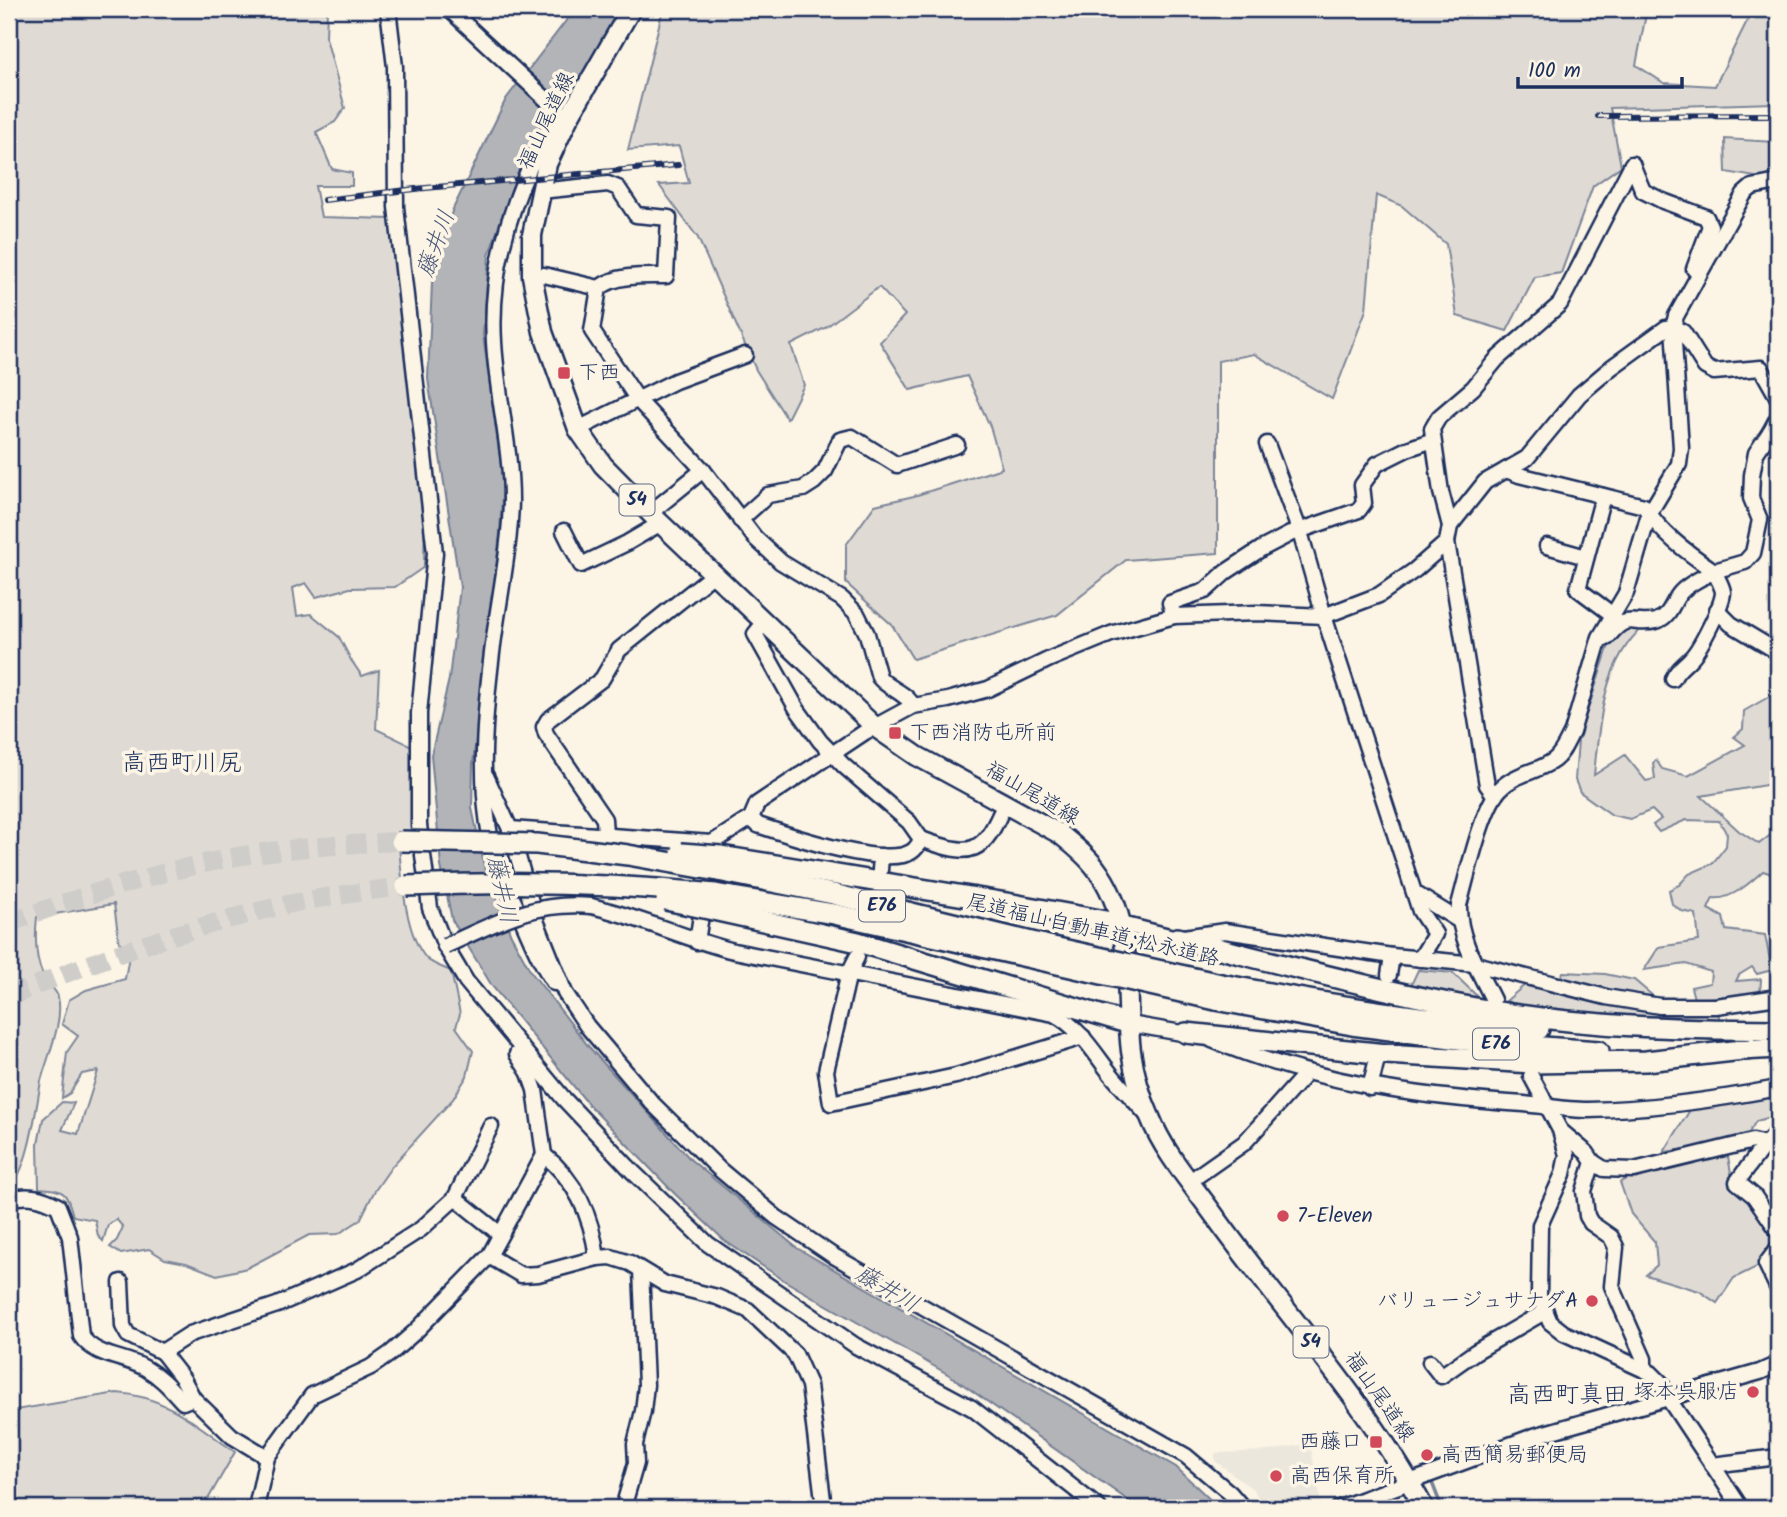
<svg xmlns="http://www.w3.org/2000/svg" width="1787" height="1517" viewBox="0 0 1787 1517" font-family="Kalam,'Klee One',sans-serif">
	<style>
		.built { fill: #ece7dc }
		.green { fill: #dfdbd4; stroke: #7d8599; stroke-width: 2 }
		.water { fill: #b2b4b8; stroke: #767f94; stroke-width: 2 }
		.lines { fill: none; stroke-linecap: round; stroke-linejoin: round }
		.stream { stroke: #767f94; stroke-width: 3.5 }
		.highway-tunnel { stroke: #cfcdca; stroke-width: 19; stroke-dasharray: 19 10; stroke-linecap: butt }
		.minor-casing { stroke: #1b2f5e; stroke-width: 19 }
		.major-casing { stroke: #1b2f5e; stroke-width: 23 }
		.highway-casing { stroke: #1b2f5e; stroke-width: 24 }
		.minor { stroke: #fcf5e5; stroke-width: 14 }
		.major { stroke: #fcf5e5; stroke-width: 18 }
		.highway { stroke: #fcf5e5; stroke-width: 19 }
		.rail-casing { stroke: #1b2f5e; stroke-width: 6 }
		.rail { stroke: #fcf5e5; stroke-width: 3.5; stroke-dasharray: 10; stroke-linecap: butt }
		.minor-bridge-casing { stroke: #1b2f5e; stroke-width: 19; stroke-linecap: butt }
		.highway-bridge-casing { stroke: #1b2f5e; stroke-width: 24; stroke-linecap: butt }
		.minor-bridge { stroke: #fcf5e5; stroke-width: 14 }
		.highway-bridge { stroke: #fcf5e5; stroke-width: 19 }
		.poi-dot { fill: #d1495b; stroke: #fcf5e5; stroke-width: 2.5 }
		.labels { text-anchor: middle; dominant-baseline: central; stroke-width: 7; stroke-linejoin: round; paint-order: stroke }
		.shield { fill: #fcf5e5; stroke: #5e6a86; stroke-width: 2 }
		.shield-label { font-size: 19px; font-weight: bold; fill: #1b2f5e }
		.street-label { font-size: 21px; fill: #1b2f5e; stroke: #fcf5e5 }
		.poi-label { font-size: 21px; fill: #1b2f5e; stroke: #fcf5e5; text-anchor: start }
		.water-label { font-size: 23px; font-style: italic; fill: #485779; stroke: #fcf5e5 }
		.quarter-label { font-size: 24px; fill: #1b2f5e; stroke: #fcf5e5 }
	</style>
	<rect width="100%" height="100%" fill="#fcf5e5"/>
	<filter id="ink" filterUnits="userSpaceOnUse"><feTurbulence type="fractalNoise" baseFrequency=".0143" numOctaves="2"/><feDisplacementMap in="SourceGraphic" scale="14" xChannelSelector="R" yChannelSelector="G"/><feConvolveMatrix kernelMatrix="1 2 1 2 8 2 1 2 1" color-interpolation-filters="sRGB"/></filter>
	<g filter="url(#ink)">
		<!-- built -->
		<path class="built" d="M 1310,1443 L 1322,1508 L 1263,1508 L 1254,1490 L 1215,1461 L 1215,1453 L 1269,1451 Z"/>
		<!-- green -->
		<g class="green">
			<path d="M 9,9 L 327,9 L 326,38 L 345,108 L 335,122 L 316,132 L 332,169 L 352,173 L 352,186 L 315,186 L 321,217 L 390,219 L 425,505 L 424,567 L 395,587 L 350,588 L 316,597 L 306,583 L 293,588 L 297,616 L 311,614 L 339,637 L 351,660 L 362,676 L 379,670 L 376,729 L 414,747 L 411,831 L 398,832 C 401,866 403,934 427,959 C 432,964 444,968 451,971 L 460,1014 L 456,1027 L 473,1051 L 467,1076 L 453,1099 L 392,1166 L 374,1192 L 360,1220 L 338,1234 L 309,1235 L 247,1268 L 217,1275 L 186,1263 L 165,1259 L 149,1249 L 121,1254 L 110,1247 L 117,1240 L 123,1227 L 116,1219 L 108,1225 L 103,1241 L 98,1236 L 95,1220 L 73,1216 C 66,1191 65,1190 39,1188 L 38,1144 L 43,1119 L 62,1102 L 74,1103 L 62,1130 L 78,1134 L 98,1071 L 82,1074 L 70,1093 L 62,1098 L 67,1052 L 78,1036 L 62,1024 L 69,1000 L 86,990 L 125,979 L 130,950 L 119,942 L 114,904 L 37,917 C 35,935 35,958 43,975 C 46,983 56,989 58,997 C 64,1021 47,1058 41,1081 C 37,1103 28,1176 9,1186 Z"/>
			<path d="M 663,9 L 1647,9 L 1636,65 L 1664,83 L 1715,86 L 1753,9 L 1778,9 L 1778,175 L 1761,178 L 1726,172 L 1725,139 L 1775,142 L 1774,103 L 1610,108 L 1621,166 L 1593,186 L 1561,273 L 1535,277 L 1507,331 L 1457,316 L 1446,244 L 1402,206 L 1376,195 L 1366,310 L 1332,399 L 1254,354 L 1218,361 L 1218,553 L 1126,560 L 1057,615 L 913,659 L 892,625 L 846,583 L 846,545 L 875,505 L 914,496 L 1002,468 L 990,426 L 967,376 L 910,390 L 880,342 L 905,315 L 879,287 L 825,328 L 791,345 L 804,385 L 787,419 L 756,370 L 698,238 L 659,185 L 689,183 L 679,146 L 628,150 Z"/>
			<path d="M 1644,626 C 1603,661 1599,724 1594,775 L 1625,755 L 1646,781 L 1655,779 L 1653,763 L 1656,760 L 1662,769 L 1688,776 L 1745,745 L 1734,737 L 1743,729 L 1744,711 L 1772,695 L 1778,697 L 1778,783 L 1701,796 L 1739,831 L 1759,844 L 1778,829 L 1778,876 L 1763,871 C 1751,882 1730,901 1713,898 L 1708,909 L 1723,917 L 1726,930 L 1765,935 L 1772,970 L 1757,974 L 1752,967 L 1739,975 L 1736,981 L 1761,979 L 1760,994 L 1694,999 L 1691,987 L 1710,983 L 1711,972 L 1686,964 L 1644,970 L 1659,947 L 1699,941 L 1696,914 L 1682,911 L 1672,904 L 1669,890 L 1679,885 L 1689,874 L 1712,864 L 1726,846 L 1727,834 L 1719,821 L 1686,820 L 1659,832 L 1653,825 L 1661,819 L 1652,810 L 1630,819 L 1612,815 L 1580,792 L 1575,780 L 1578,740 L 1608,648 L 1620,630 Z"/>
			<path d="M 1418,970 L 1453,973 L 1480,999 L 1410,987 Z"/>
			<path d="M 1563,972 L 1605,974 L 1634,980 L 1653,996 L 1651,1001 L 1559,982 Z"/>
			<path d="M 1527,983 L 1665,1014 L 1717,1010 L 1720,1020 L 1676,1022 L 1539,1011 L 1506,1001 Z"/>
			<path d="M 1778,1095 L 1778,1115 L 1756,1121 L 1747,1136 L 1730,1143 L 1664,1152 L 1690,1110 Z"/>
			<path d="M 1727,1151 L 1733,1184 L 1752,1197 L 1778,1234 L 1778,1242 L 1763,1264 L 1734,1278 L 1717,1303 L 1699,1291 L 1646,1275 L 1657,1265 L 1655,1242 L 1631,1214 L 1620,1182 L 1640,1172 Z"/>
			<path d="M 117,1393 C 166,1396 197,1425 235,1452 L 203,1508 L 9,1508 L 9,1411 Z"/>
		</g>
		<!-- water -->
		<path class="water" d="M 575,9 L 623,9 L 504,211 L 489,255 L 483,335 L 503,480 L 500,533 L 473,764 L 472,808 L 484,865 L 511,935 L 531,972 L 589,1047 L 691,1160 L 797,1248 L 1176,1467 L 1219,1508 L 1139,1508 L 951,1376 L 785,1281 L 725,1241 L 675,1194 L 589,1105 L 492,986 L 452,920 L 441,866 L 431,755 L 449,679 L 460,587 L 428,379 L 432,282 L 452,211 L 506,99 Z"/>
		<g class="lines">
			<!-- stream -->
			<path class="stream" d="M 1431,1480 L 1442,1508"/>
			<!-- highway-tunnel -->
			<g class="highway-tunnel">
				<path d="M 9,923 C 83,895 157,872 235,857 C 290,847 346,845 401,841"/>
				<path d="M 9,997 C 87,963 170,934 252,913 C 303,899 355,893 406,886"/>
			</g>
			<!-- minor casing -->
			<g class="minor-casing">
				<g id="minor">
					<path d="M 388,9 L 395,67 L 396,207 L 435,553 L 419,713 L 419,825 L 430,908 L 445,946 L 466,981 L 564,1099 L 633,1172 L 708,1244 L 856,1346 L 972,1408 L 1099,1508"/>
					<path d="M 449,9 L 564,116"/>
					<path d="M 1632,164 L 1643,191 L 1663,201 L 1706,217 L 1710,226 L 1694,269"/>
					<path d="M 540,191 L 608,184 L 618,188 L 636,215 L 669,218 L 666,276 C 644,276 617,274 599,288 L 592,331 L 638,400 L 703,470 L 755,538 L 781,562 L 842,599 L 857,614 L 867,634 L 879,677 C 888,689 906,692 913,706"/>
					<path d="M 532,276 L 544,275 L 599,288"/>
					<path d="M 1778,417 L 1770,432 L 1778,442"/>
					<path d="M 578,429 L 675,381 L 745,355"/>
					<path d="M 1267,444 L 1300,532 L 1324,616 L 1420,911 L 1435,934 L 1420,959"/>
					<path d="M 1506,470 L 1519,475 L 1644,506 C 1662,535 1687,552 1714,571 L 1745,562 L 1753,553 L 1760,520 L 1751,498 L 1752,475 L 1756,453 L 1770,432"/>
					<path d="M 1603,496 L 1578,589 L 1613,615"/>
					<path d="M 650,513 L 703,470"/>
					<path d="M 740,520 L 768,495 L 803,489 L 814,482 L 825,471 L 840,440 L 852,437 L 897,465 L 957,445"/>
					<path d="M 1450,526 L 1441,492 L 1432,429 L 1439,417 L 1473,388 L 1497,359 L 1560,304 L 1632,164"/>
					<path d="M 564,531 L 581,565 L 627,543 L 661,523"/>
					<path d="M 1547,546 L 1586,557"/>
					<path d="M 1717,610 L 1731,624 L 1778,652"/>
					<path d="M 1174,616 L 1170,603 L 1205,591 L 1226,572 L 1261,549 L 1290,534 L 1359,510 L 1364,503 L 1362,485 L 1377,464 L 1407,449 L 1433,440"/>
					<path d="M 1607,638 C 1629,610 1631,627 1656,621 C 1671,617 1672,601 1681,592 C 1689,583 1704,577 1714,571 C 1717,578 1722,585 1723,592 C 1723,604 1700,649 1691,658 C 1684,666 1677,669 1673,679"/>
					<path d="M 486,776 L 510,829 L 537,923 L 565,993 L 587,1026 L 652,1103 L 719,1169 L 776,1217 L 832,1255 L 1186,1456 L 1230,1493 L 1243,1508"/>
					<path d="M 1495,796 L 1487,785 L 1447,542 L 1450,526 L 1485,482 L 1527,458 L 1579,395 L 1612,367 L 1666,328 L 1673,327 L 1683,332 L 1705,367 L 1714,372 L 1761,368 L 1778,398"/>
					<path d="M 751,818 L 758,825 C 788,835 884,868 911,852 C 916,849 919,844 921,839 L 909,822 L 844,766 L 820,741 L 797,709 L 755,634 L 764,623"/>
					<path d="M 510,829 L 712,843 L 751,818 L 757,804 L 865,732 L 913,706 L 948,700 L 988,689 L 1050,659 L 1111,634 L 1174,616 L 1257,613 L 1324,616 L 1379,595 L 1415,570 L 1447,542"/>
					<path d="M 605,834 L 604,819 L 546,734 L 544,727 L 548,720 L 602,679 L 619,650 L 714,574"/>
					<path d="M 921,839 C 973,858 983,855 1005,803"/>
					<path d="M 880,870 L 881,856"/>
					<path d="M 1416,894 L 1458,920"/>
					<path d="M 591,906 C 640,917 685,939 734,951 L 1054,1014 C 1079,1027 1093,1051 1110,1073 C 1122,1088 1135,1101 1147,1115"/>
					<path d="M 1122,924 L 1177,938 L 1225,931 L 1392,956 L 1475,964 L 1606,997 L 1660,1006 L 1716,1006 L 1778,997"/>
					<path d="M 697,942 L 709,862"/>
					<path d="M 857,957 L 849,973 L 826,1071 L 831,1103 L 956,1076 L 1083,1037"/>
					<path d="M 1389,975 L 1392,956"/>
					<path d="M 554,983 C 540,962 531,940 521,917 C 514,901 505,885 499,868 C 476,806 484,718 492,653 C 498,603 510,551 511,500 C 511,447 497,396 494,342 C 489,260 517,182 559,111"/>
					<path d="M 1493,1000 C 1479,971 1458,938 1459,905 C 1467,877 1482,806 1501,788 C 1516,773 1538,772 1554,760 C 1563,753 1567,741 1572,732 L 1600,637 L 1626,593 L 1649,514 L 1679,464 L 1681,448 L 1673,327 L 1676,316 L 1744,194 L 1752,187 L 1778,182"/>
					<path d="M 1130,1024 L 1193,1035"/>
					<path d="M 1212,1040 C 1313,1082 1416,1097 1524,1104 C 1545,1106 1567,1110 1588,1110 C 1652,1109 1715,1100 1778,1088"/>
					<path d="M 1531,1076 L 1560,1130 L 1567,1155 L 1563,1174 L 1540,1225 L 1539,1296 L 1550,1322 L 1564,1333 L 1651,1373 L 1661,1383 L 1668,1398 L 1741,1508"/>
					<path d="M 1370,1088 L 1376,1063"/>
					<path d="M 1561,1131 L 1587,1153 L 1593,1162 L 1584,1191 L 1587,1216 L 1591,1223 L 1611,1237 L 1616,1247 L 1612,1286 L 1644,1359 L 1644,1368"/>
					<path d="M 1778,1132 L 1765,1144 L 1737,1182 L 1754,1196 L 1778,1231"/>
					<path d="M 544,1155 C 576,1180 592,1218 597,1258"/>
					<path d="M 1593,1162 L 1604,1169 L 1634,1170 L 1753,1141 L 1765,1144"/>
					<path d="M 1190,1181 L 1244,1143 L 1302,1078 L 1304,1072"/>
					<path d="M 455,1198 L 491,1126"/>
					<path d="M 9,1199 C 28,1194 41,1197 58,1206 L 70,1237 L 81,1336 C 95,1357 124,1356 145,1368 C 161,1377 171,1389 183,1402 L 193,1398"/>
					<path d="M 1778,1248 L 1766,1264 L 1778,1289"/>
					<path d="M 489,1256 L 521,1275 L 538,1274 L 597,1258 L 611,1257 L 630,1263 L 665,1284 L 717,1297 L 748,1310 L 795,1354 L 809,1385 L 824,1508"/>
					<path d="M 121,1282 L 123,1326 L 128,1335 L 162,1352 L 183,1379 L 193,1398 L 232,1436 L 267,1457"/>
					<path d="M 162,1352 L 190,1334 L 277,1305 L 357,1270 L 421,1229 L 455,1198 L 500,1234"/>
					<path d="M 1430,1362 L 1441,1376 L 1475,1352 L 1546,1311"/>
					<path d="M 1712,1465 L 1778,1457"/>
					<path d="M 256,1508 L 267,1457 L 312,1395 L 371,1367 L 391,1353 L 416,1331 L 489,1256 L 544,1155 L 535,1090 L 529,1073 L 517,1054"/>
					<path d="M 623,1508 L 636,1463 L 635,1444 L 643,1411 L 646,1385 L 641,1270"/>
					<path d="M 1339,1508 L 1534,1436 L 1760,1372 L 1778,1364"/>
				</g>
			</g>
			<!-- major casing -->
			<g class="major-casing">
				<path id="major" d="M 631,9 L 568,119 L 547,164 L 532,235 L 532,276 L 543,332 L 578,429 L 603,465 L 655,518 L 875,727 L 917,756 L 1060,834 C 1072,844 1085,854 1095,867 C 1137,922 1123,987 1131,1051 C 1134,1073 1141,1097 1150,1117 C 1164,1153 1192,1184 1214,1215 C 1284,1312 1367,1402 1424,1508"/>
			</g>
			<!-- highway casing -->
			<g class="highway-casing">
				<g id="highway">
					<path d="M 721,856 L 1007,903 L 1122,924"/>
					<path d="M 718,871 L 833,894 L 1044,945"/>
					<path d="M 715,894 L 834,914 L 1040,960"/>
					<path d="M 713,910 L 858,942 L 1130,1024"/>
					<path d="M 1177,938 C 1282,964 1386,993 1493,1011 C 1587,1027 1683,1029 1778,1030"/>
					<path d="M 1221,984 C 1327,1004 1432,1022 1539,1029"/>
					<path d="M 1216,1000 L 1352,1025 L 1490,1043 L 1599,1051"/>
					<path d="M 1186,1033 L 1386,1054 L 1532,1063 L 1646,1061 L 1751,1049"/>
					<path d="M 1741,1050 L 1778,1048"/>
				</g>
			</g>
			<!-- minor -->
			<use href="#minor" class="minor"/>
			<!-- major -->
			<use href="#major" class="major"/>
			<!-- highway -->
			<use href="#highway" class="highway"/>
			<!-- rail casing -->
			<g class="rail-casing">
				<g id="rail">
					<path d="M 1598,116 L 1772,115"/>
					<path d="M 324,200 L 415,189 L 678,165"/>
				</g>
			</g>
			<!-- rail -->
			<use href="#rail" class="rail"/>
			<!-- minor-bridge casing -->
			<g class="minor-bridge-casing">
				<path id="minor-bridge" d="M 445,946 C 496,923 533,901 591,906"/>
			</g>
			<!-- highway-bridge casing -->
			<g class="highway-bridge-casing">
				<g id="highway-bridge">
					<path d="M 401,841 L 537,844 L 628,855 L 718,871"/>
					<path d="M 681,853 L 721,856"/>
					<path d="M 406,886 C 510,881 611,883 715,894"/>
					<path d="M 666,900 L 713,910"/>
					<path d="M 1044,945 L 1221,984"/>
					<path d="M 1040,960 L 1216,1000"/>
				</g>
			</g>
			<!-- minor-bridge -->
			<use href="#minor-bridge" class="minor-bridge"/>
			<!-- highway-bridge -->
			<use href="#highway-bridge" class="highway-bridge"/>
		</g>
	</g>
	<!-- markers -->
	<g class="poi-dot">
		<rect x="557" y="366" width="14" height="14" rx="3.5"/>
		<rect x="888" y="726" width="14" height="14" rx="3.5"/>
		<circle cx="1283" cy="1216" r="7"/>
		<circle cx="1592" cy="1301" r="7"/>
		<circle cx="1753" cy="1392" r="7"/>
		<rect x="1369" y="1435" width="14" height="14" rx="3.5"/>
		<circle cx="1427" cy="1455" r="7"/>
		<circle cx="1276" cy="1476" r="7"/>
	</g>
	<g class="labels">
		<!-- shield labels -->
		<g class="shield">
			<rect x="619.5" y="484.5" width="35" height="31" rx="5"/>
			<rect x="859" y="890.5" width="46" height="31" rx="5"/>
			<rect x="1473" y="1028.5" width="46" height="31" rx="5"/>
			<rect x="1293.5" y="1326.5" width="35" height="31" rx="5"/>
		</g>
		<g class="shield-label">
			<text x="637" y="500">54</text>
			<text x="882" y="906">E76</text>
			<text x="1496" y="1044">E76</text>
			<text x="1311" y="1342">54</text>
		</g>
		<!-- street labels -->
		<g class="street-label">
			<text transform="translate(547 121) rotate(-65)">福山尾道線</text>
			<text transform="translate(1032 794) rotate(30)">福山尾道線</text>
			<text transform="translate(1093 931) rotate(13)">尾道福山自動車道;松永道路</text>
			<text transform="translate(1379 1397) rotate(55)">福山尾道線</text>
		</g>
		<!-- poi labels -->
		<g class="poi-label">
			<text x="578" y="373">下西</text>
			<text x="909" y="733">下西消防屯所前</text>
			<text x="1297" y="1216">7-Eleven</text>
			<text x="1578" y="1301" text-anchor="end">バリュージュサナダA</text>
			<text x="1739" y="1392" text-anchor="end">塚本呉服店</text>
			<text x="1362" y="1442" text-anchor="end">西藤口</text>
			<text x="1441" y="1455">高西簡易郵便局</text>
			<text x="1290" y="1476">高西保育所</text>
		</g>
		<!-- water labels -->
		<g class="water-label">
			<text transform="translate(437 244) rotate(-70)">藤井川</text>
			<text transform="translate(501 890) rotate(78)">藤井川</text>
			<text transform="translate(887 1290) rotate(31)">藤井川</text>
		</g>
		<!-- quarter labels -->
		<g class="quarter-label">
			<text x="182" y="763">高西町川尻</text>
			<text x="1567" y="1395">高西町真田</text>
		</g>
	</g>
	<!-- margin -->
	<rect width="1787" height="1517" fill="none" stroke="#fcf5e5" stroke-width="35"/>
	<rect x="18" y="18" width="1752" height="1482" fill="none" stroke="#1b2f5e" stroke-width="2.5" filter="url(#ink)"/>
	<!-- scale -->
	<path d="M1518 77v10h164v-10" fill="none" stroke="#1b2f5e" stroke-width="3.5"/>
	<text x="1528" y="77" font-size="21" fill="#1b2f5e" stroke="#fcf5e5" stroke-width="5" paint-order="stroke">100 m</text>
</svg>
